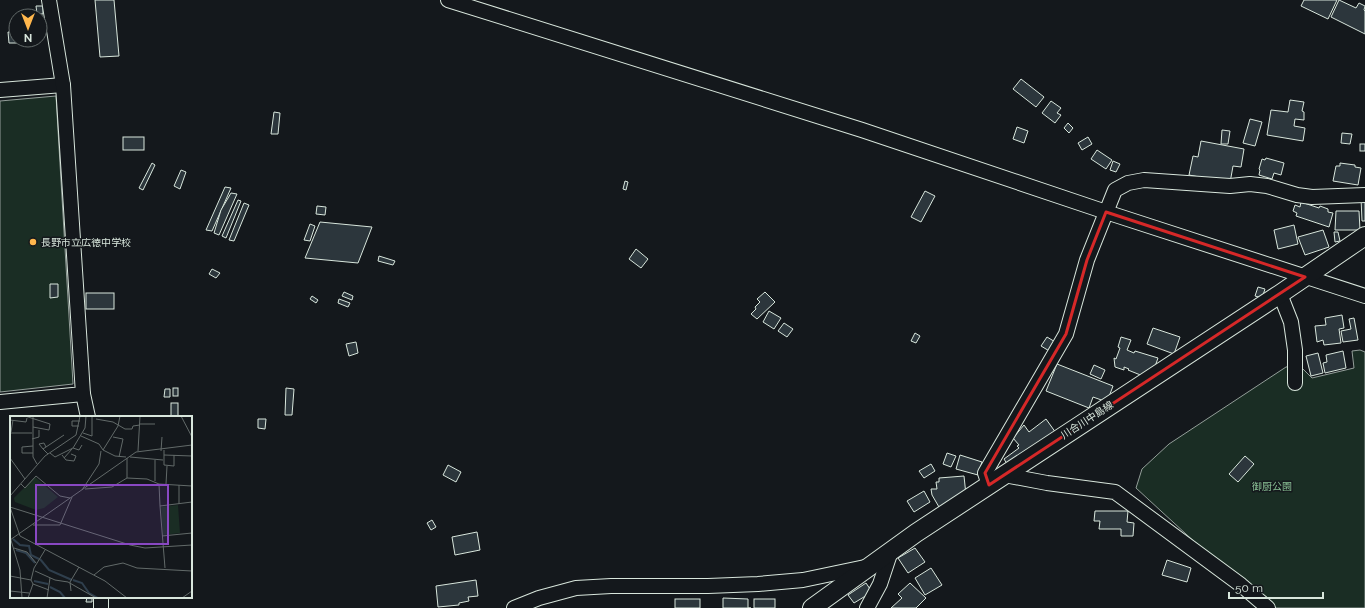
<svg xmlns="http://www.w3.org/2000/svg" width="1365" height="608" viewBox="0 0 1365 608" font-family="Raleway,'Noto Sans JP',sans-serif">
	<style>
		.green { fill: #1a2d24; stroke: #939e99 }
		.building { fill: #2c363c; stroke: #d8e6dc }
		.lines { fill: none; stroke-linecap: round; stroke-linejoin: round }
		.minor-casing { stroke: #d8e6dc; stroke-width: 16 }
		.major-casing { stroke: #d8e6dc; stroke-width: 20 }
		.minor { stroke: #14181c; stroke-width: 14 }
		.major { stroke: #14181c; stroke-width: 18 }
		.marked { fill: none; stroke: #d62828; stroke-width: 3; stroke-linejoin: round }
		.poi-dot { fill: #ffb74d; stroke: #14181c; stroke-width: 1.5 }
		.labels { text-anchor: middle; dominant-baseline: central; stroke-width: 3; stroke-linejoin: round; paint-order: stroke }
		.poi-label { font-size: 10px; fill: #d8e6dc; stroke: #14181c; text-anchor: start }
		.street-label { font-size: 10px; fill: #d8e6dc; stroke: #14181c }
		.park-label { font-size: 10px; fill: #8ac095; stroke: #14181c }
		.inset-river { fill: none; stroke: #2f3f4d; stroke-width: 2 }
		.inset-road { fill: none; stroke: #626a69; stroke-width: 1 }
		.view { fill: #8948c3; fill-opacity: 0.15; stroke: #8948c3; stroke-width: 2 }
		.inset-edge { fill: none; stroke: #d8e6dc; stroke-width: 2 }
	</style>
	<rect width="100%" height="100%" fill="#14181c"/>
	<!-- green -->
	<g class="green">
		<path d="M 56,96 L 73,384 L 0,392 L 0,101 Z"/>
		<path d="M 1360,350 L 1365,352 L 1365,608 L 1276,608 L 1240,577 L 1211,557 L 1136,488 L 1142,469 L 1169,444 L 1286,367 L 1299,365 L 1312,378 L 1354,368 L 1352,351 Z"/>
	</g>
	<!-- building -->
	<g class="building">
		<path d="M 95,0 L 114,0 L 119,56 L 100,57 Z"/>
		<path d="M 1304,0 L 1337,0 L 1328,19 L 1301,6 Z"/>
		<path d="M 1339,0 L 1356,8 L 1359,3 L 1365,6 L 1364,10 L 1365,11 L 1365,34 L 1331,17 Z"/>
		<path d="M 36,6 L 43,6 L 43,14 L 37,14 Z"/>
		<path d="M 8,32 L 16,32 L 16,40 L 21,40 L 21,43 L 9,43 Z"/>
		<path d="M 1021,79 L 1044,97 L 1036,107 L 1013,89 Z"/>
		<path d="M 1290,100 L 1304,102 L 1302,111 L 1304,112 L 1304,120 L 1295,119 L 1294,126 L 1305,128 L 1303,141 L 1267,135 L 1271,110 L 1288,112 Z"/>
		<path d="M 1051,101 L 1061,108 L 1057,113 L 1061,115 L 1055,123 L 1042,113 Z"/>
		<path d="M 274,112 L 280,113 L 278,134 L 271,134 Z"/>
		<path d="M 1250,119 L 1262,122 L 1255,146 L 1243,143 Z"/>
		<path d="M 1068,123 L 1073,128 L 1069,133 L 1064,128 Z"/>
		<path d="M 1017,127 L 1028,131 L 1024,143 L 1013,139 Z"/>
		<path d="M 1222,130 L 1230,131 L 1228,144 L 1221,144 Z"/>
		<path d="M 1342,133 L 1352,134 L 1350,144 L 1341,143 Z"/>
		<rect x="123" y="137" width="21" height="13"/>
		<path d="M 1088,137 L 1092,144 L 1082,150 L 1078,143 Z"/>
		<path d="M 1201,141 L 1244,149 L 1241,167 L 1233,166 L 1230,183 L 1189,175 L 1193,156 L 1198,157 Z"/>
		<rect x="1360" y="144" width="5" height="7"/>
		<path d="M 1097,150 L 1112,160 L 1106,169 L 1091,159 Z"/>
		<path d="M 1266,158 L 1284,163 L 1281,175 L 1274,173 L 1272,179 L 1259,175 L 1260,170 L 1259,169 L 1262,159 L 1265,160 Z"/>
		<path d="M 1113,161 L 1120,164 L 1116,172 L 1110,170 Z"/>
		<path d="M 152,163 L 155,165 L 143,190 L 139,188 Z"/>
		<path d="M 1340,163 L 1355,165 L 1355,167 L 1361,168 L 1358,185 L 1333,181 L 1336,166 L 1340,166 Z"/>
		<path d="M 181,170 L 186,172 L 180,189 L 174,186 Z"/>
		<path d="M 625,181 L 628,182 L 626,190 L 623,189 Z"/>
		<path d="M 225,187 L 231,188 L 212,231 L 206,230 Z"/>
		<path d="M 925,191 L 935,196 L 921,222 L 911,217 Z"/>
		<path d="M 231,193 L 237,194 L 219,235 L 214,233 L 221,210 Z"/>
		<path d="M 1361,198 L 1365,198 L 1365,221 L 1362,221 Z"/>
		<path d="M 238,200 L 241,201 L 226,238 L 222,236 Z"/>
		<path d="M 1301,202 L 1319,208 L 1320,206 L 1328,209 L 1328,212 L 1333,213 L 1329,227 L 1296,216 L 1297,213 L 1293,211 L 1295,205 L 1300,207 Z"/>
		<path d="M 244,203 L 249,205 L 234,241 L 229,240 Z"/>
		<path d="M 317,206 L 326,207 L 325,215 L 316,214 Z"/>
		<path d="M 1336,211 L 1359,211 L 1360,230 L 1335,230 Z"/>
		<path d="M 320,222 L 372,227 L 358,263 L 305,258 Z"/>
		<path d="M 310,224 L 315,226 L 310,241 L 304,240 Z"/>
		<path d="M 1294,225 L 1298,244 L 1278,249 L 1274,230 Z"/>
		<path d="M 1323,230 L 1329,247 L 1305,255 L 1298,237 Z"/>
		<path d="M 1334,232 L 1338,232 L 1340,241 L 1335,242 Z"/>
		<path d="M 636,249 L 648,259 L 641,268 L 629,259 Z"/>
		<path d="M 379,256 L 395,261 L 393,265 L 378,261 Z"/>
		<path d="M 212,269 L 220,273 L 216,278 L 209,274 Z"/>
		<path d="M 50,284 L 58,284 L 58,297 L 50,298 Z"/>
		<path d="M 1258,287 L 1265,289 L 1262,298 L 1255,296 Z"/>
		<path d="M 344,292 L 353,296 L 352,300 L 342,296 Z"/>
		<path d="M 765,292 L 775,302 L 757,319 L 751,314 L 756,309 L 755,307 L 760,302 L 757,299 Z"/>
		<rect x="86" y="293" width="28" height="16"/>
		<path d="M 312,296 L 318,300 L 316,303 L 310,299 Z"/>
		<path d="M 339,299 L 350,303 L 348,307 L 338,303 Z"/>
		<path d="M 769,311 L 781,318 L 774,329 L 763,322 Z"/>
		<path d="M 1342,315 L 1344,328 L 1339,329 L 1341,343 L 1324,345 L 1323,340 L 1317,342 L 1315,326 L 1326,325 L 1325,318 Z"/>
		<path d="M 1354,318 L 1358,340 L 1343,342 L 1341,331 L 1351,329 L 1349,319 Z"/>
		<path d="M 784,323 L 793,329 L 787,337 L 778,331 Z"/>
		<path d="M 1153,328 L 1180,337 L 1174,354 L 1147,344 Z"/>
		<path d="M 915,333 L 920,336 L 916,343 L 911,341 Z"/>
		<path d="M 1047,337 L 1057,343 L 1051,352 L 1041,346 Z"/>
		<path d="M 1121,337 L 1131,340 L 1127,350 L 1134,353 L 1135,351 L 1158,358 L 1153,372 L 1147,370 L 1146,374 L 1143,376 L 1128,370 L 1129,369 L 1124,367 L 1124,370 L 1115,367 L 1114,358 L 1116,359 L 1120,348 L 1118,347 Z"/>
		<path d="M 356,342 L 358,353 L 349,356 L 346,344 Z"/>
		<path d="M 1343,351 L 1346,368 L 1325,373 L 1323,363 L 1327,362 L 1326,355 Z"/>
		<path d="M 1318,353 L 1323,373 L 1311,376 L 1306,356 Z"/>
		<path d="M 1057,364 L 1113,386 L 1107,402 L 1093,397 L 1089,408 L 1046,391 Z"/>
		<path d="M 1094,365 L 1105,370 L 1101,379 L 1090,374 Z"/>
		<rect x="173" y="388" width="5" height="8"/>
		<path d="M 286,388 L 294,389 L 292,415 L 285,415 Z"/>
		<path d="M 165,389 L 170,389 L 170,397 L 164,397 Z"/>
		<rect x="171" y="403" width="7" height="14"/>
		<path d="M 258,419 L 266,419 L 265,429 L 258,428 Z"/>
		<path d="M 1046,419 L 1056,433 L 1009,467 L 1004,459 L 1019,448 L 1017,446 L 1019,445 L 1013,438 L 1024,425 L 1029,432 Z"/>
		<path d="M 947,453 L 956,456 L 951,467 L 943,464 Z"/>
		<path d="M 960,455 L 982,462 L 978,475 L 956,469 Z"/>
		<path d="M 1245,456 L 1254,464 L 1238,482 L 1229,474 Z"/>
		<path d="M 931,464 L 935,471 L 924,478 L 919,471 Z"/>
		<path d="M 448,465 L 461,472 L 456,482 L 443,475 Z"/>
		<path d="M 964,476 L 966,495 L 947,507 L 939,507 L 932,495 L 931,489 L 937,489 L 936,482 L 939,482 L 939,478 Z"/>
		<path d="M 924,491 L 930,502 L 914,512 L 907,501 Z"/>
		<path d="M 1095,511 L 1128,511 L 1127,522 L 1134,523 L 1133,536 L 1121,536 L 1121,529 L 1099,529 L 1100,521 L 1094,521 Z"/>
		<path d="M 432,520 L 436,527 L 431,530 L 427,523 Z"/>
		<path d="M 477,532 L 480,550 L 455,555 L 452,537 Z"/>
		<path d="M 915,548 L 925,562 L 908,573 L 898,558 Z"/>
		<path d="M 1167,560 L 1191,568 L 1187,582 L 1162,575 Z"/>
		<path d="M 931,568 L 942,585 L 925,595 L 915,578 Z"/>
		<path d="M 476,580 L 478,596 L 468,597 L 469,601 L 459,603 L 459,605 L 438,607 L 436,586 Z"/>
		<path d="M 866,583 L 872,592 L 854,603 L 848,595 Z"/>
		<path d="M 910,583 L 926,598 L 916,608 L 891,608 L 902,598 L 898,594 Z"/>
		<path d="M 87,597 L 92,597 L 92,602 L 86,602 Z"/>
		<path d="M 723,598 L 748,599 L 748,608 L 751,608 L 723,608 Z"/>
		<rect x="675" y="599" width="25" height="9"/>
		<rect x="754" y="599" width="21" height="9"/>
	</g>
	<g class="lines">
		<!-- minor casing -->
		<g class="minor-casing">
			<g id="minor">
				<path d="M 448,0 L 862,130 L 1106,212 L 1365,296"/>
				<path d="M 0,90 L 63,85"/>
				<path d="M 1280,294 L 1291,322 L 1295,350 L 1295,383"/>
				<path d="M 83,394 L 88,417"/>
				<path d="M 0,402 L 83,394 L 63,85 L 49,0"/>
				<path d="M 1004,475 L 1047,483 L 1115,492 L 1241,585 L 1268,608"/>
				<path d="M 989,485 L 985,473 L 1066,334 L 1087,260 L 1115,190 L 1128,183 L 1144,180 L 1230,186 L 1250,184 L 1267,186 L 1297,195 L 1312,197 L 1365,195"/>
				<path d="M 101,608 L 101,597"/>
				<path d="M 514,608 L 539,598 L 576,588 L 611,586 L 708,586 L 758,584 L 803,580 L 865,567"/>
				<path d="M 867,608 L 880,584 L 891,551"/>
			</g>
		</g>
		<!-- major casing -->
		<g class="major-casing">
			<path id="major" d="M 812,608 L 916,533 L 1280,294 L 1365,236"/>
		</g>
		<!-- minor -->
		<use href="#minor" class="minor"/>
		<!-- major -->
		<use href="#major" class="major"/>
	</g>
	<!-- marked area -->
	<path class="marked" d="M 1106,212 L 1305,277 L 989,485 L 985,473 L 1066,334 L 1087,260 Z"/>
	<!-- markers -->
	<circle class="poi-dot" cx="33" cy="242" r="4"/>
	<g class="labels">
		<!-- poi labels -->
		<g class="poi-label">
			<text x="41" y="242">長野市立広徳中学校</text>
		</g>
		<!-- street labels -->
		<g class="street-label">
			<text transform="translate(1087 420) rotate(-33)">川合川中島線</text>
		</g>
		<!-- park labels -->
		<g class="park-label">
			<text x="1272" y="486">御厨公園</text>
		</g>
	</g>
	<!-- overview -->
	<g transform="translate(10 416)">
		<rect width="182" height="182" fill="#14181c"/>
		<path d="M 25,61 L 48,81 L 34,92 L 26,94 L 5,86 L 4,82 ZM 168,89 L 170,117 L 153,119 L 151,91 Z" fill="#1a2d24"/>
		<path class="inset-river" d="M 3,123 L 10,129 L 19,130 L 21,139 L 29,143M 6,134 L 16,137 L 25,147M 30,143 L 39,154 L 62,164M 63,164 L 72,167 L 79,177 L 88,182M 24,165 L 38,168M 40,171 L 50,176 L 55,182"/>
		<path class="inset-road" d="M 1,0 L 0,4 L 16,6 L 17,2M 15,0 L 40,8 L 39,14 L 23,11M 23,0 L 23,41 L 27,48M 171,0 L 182,21M 86,3 L 103,6 L 115,13 L 122,13 L 123,10 L 130,9M 130,8 L 145,8M 69,10 L 62,10 L 62,5 L 70,5M 1,16 L 3,4M 0,17 L 22,17M 73,17 L 82,20 L 82,0M 71,20 L 89,28 L 93,34 L 108,10 L 110,0M 103,21 L 113,23 L 109,41M 22,23 L 29,21 L 29,14M 72,29 L 69,34 L 63,32 L 75,12 L 76,0M 23,30 L 12,31 L 12,37 L 23,37M 33,33 L 29,28 L 34,27 L 36,31M 93,34 L 105,40 L 116,41M 154,34 L 154,49 L 164,50 L 164,39M 128,35 L 130,0M 151,35 L 152,21M 40,37 L 45,41 L 63,32M 38,38 L 33,33 L 54,19M 52,39 L 56,44 L 64,45 L 66,40 L 61,38M 154,39 L 182,40M 120,41 L 153,44M 0,42 L 15,63M 54,42 L 62,33M 145,44 L 145,65M 117,62 L 117,42M 11,68 L 15,72 L 26,60 L 50,80 L 60,82M 156,68 L 157,50M 169,69 L 169,88M 75,73 L 102,71 L 117,62 L 137,63 L 149,68M 72,74 L 89,48 L 91,35M 0,80 L 35,40 L 66,19 L 70,0M 150,90 L 149,68 L 182,70M 0,91 L 120,129 L 135,132 L 182,129M 0,91 L 10,120 L 95,165 L 117,182M 23,109 L 50,109 L 62,81M 152,120 L 182,117M 0,121 L 10,154 L 12,182M 0,124 L 126,36 L 182,29M 4,132 L 17,136 L 26,147M 35,134 L 24,152 L 21,164 L 23,168 L 39,174M 155,152 L 150,90 L 182,86M 25,155 L 45,164 L 58,166 L 86,182M 84,159 L 94,151 L 113,147 L 127,152 L 182,155M 0,160 L 21,164M 0,175 L 19,177M 61,175 L 60,166 L 69,151M 18,182 L 23,168M 37,182 L 40,162M 172,182 L 182,175"/>
		<path class="view" d="M 26,69 L 158,69 L 158,128 L 26,128 Z"/>
		<rect width="182" height="182" class="inset-edge"/>
	</g>
	<!-- north arrow -->
	<g transform="translate(28 28) rotate(180)"><circle r="19" fill="#14181c" stroke="#626a69"/>
	<path d="M0-3L7 15L0 10L-7 15Z" fill="#ffb74d"/>
	<text y="-6" font-size="11" font-weight="bold" text-anchor="middle" fill="#d8e6dc">N</text>
	</g>
	<!-- scale -->
	<path d="M1229 592v6h94v-6" fill="none" stroke="#d8e6dc" stroke-width="2"/>
	<text x="1235" y="592" font-size="12" fill="#d8e6dc" stroke="#14181c" stroke-width="3" paint-order="stroke">50 m</text>
</svg>
